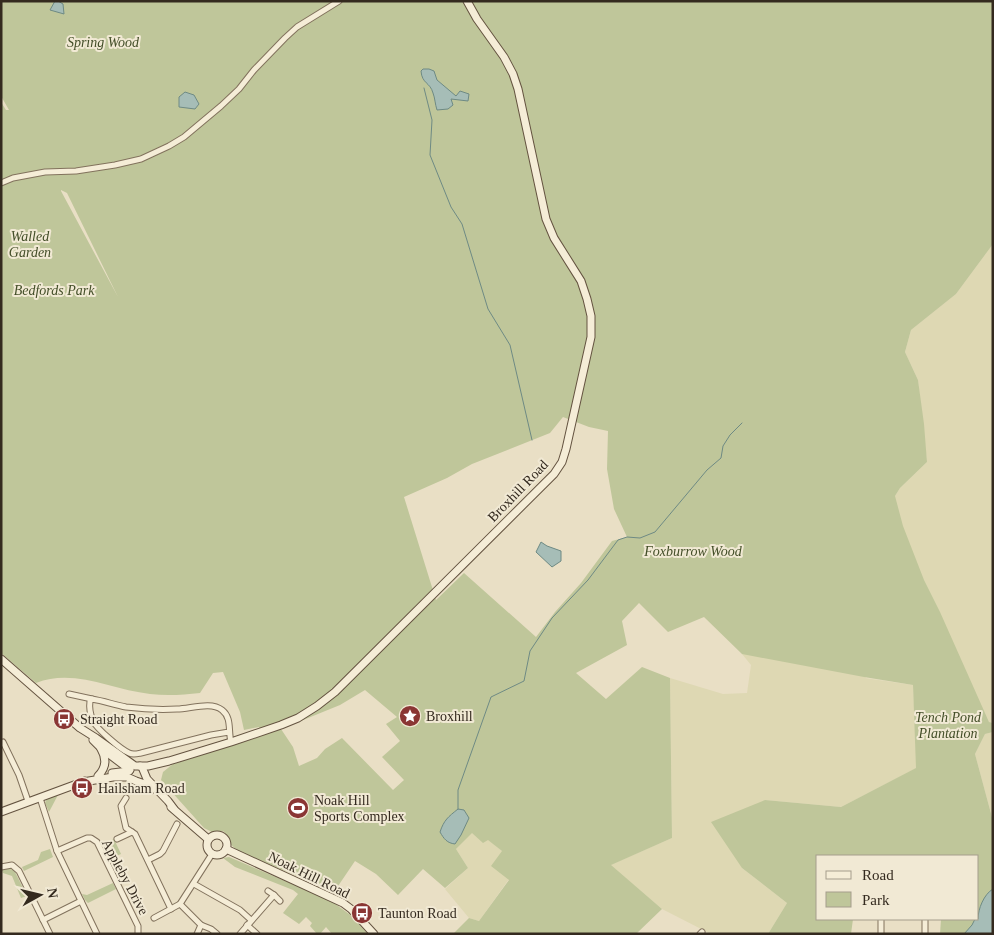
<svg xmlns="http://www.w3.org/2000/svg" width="994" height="935" viewBox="0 0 994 935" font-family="Georgia,serif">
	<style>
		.farmland { fill: #ded8b3 }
		.green { fill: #bfc69a; fill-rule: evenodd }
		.water { fill: #a6bdb7; stroke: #6e8a84 }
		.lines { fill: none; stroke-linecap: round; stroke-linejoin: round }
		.stream { stroke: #6e8a84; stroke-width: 1 }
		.street-casing { stroke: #82725d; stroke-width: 7 }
		.secondary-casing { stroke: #645340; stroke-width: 9 }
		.street { stroke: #f5edd7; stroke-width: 5 }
		.secondary { stroke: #f5edd7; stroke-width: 7 }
		.labels { text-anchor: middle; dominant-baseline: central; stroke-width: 4; stroke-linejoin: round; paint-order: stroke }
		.park-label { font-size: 14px; font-style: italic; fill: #434e28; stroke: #f1e9d4 }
		.street-label { font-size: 14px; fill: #342a1f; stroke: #f1e9d4 }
		.poi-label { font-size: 14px; fill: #342a1f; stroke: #f1e9d4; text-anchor: start }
	</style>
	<rect width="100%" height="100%" fill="#e9dfc5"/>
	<!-- farmland -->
	<g class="farmland">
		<path d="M 993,244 L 993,723 L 989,722 L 938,618 L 865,678 L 913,685 L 917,768 L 841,807 L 765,800 L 742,868 L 787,903 L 768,934 L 711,934 L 662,909 L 610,865 L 672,838 L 670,678 L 723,694 L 747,693 L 751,665 L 742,654 L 744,597 L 895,496 L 900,488 L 927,462 L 918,380 L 905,352 L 911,330 L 956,294 Z"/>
		<path d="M 993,732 L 993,821 L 975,754 L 985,734 Z"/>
		<path d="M 472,832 L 483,842 L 488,839 L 502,851 L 509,879 L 479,921 L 469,918 L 445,889 L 468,868 L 456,849 Z"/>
	</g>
	<!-- green -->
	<g class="green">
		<path d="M 1,1 L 993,1 L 993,244 L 956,294 L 911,330 L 905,352 L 918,380 L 924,424 L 927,462 L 900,488 L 895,496 L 903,526 L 924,580 L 940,612 L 989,722 L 993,723 L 993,732 L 985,734 L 975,754 L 993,821 L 993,934 L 940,934 L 941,919 L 978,919 L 978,856 L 818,856 L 818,919 L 853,919 L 851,934 L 768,934 L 787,903 L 742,868 L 711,822 L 765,800 L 841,807 L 916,768 L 913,685 L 864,677 L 742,654 L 704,617 L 668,632 L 639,603 L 622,621 L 627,645 L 576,673 L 606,699 L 642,667 L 670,678 L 672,838 L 611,865 L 662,909 L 636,934 L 453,934 L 469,918 L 479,921 L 509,880 L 491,866 L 502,851 L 488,840 L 483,843 L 472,833 L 456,849 L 468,868 L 445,888 L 423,869 L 398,895 L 376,874 L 355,861 L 334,892 C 310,880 284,871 259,860 C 248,856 236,852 229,842 L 229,837 L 223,831 L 212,832 L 204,828 L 161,780 L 163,772 L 173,764 L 262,736 L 259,727 L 244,730 L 240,712 L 223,672 L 213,673 L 200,693 C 183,695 166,696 150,694 C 112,690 74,668 36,683 L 1,653 L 1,102 L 6,110 L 9,110 L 1,96 ZM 61,190 L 67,193 L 118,297 L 61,191 ZM 563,417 L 589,427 L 608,431 L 607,469 L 614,509 L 627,537 L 612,541 L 581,583 L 555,612 L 536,637 L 464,573 L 436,600 L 404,497 L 447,478 L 472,464 L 550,433 ZM 365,690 L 397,717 L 386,724 L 400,741 L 382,757 L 404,780 L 393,790 L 342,738 L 325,749 L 317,758 L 299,766 L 293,747 L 281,729 L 340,705 Z"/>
		<path d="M 59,793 L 49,812 L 45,803 L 47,798 Z"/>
		<path d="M 114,839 L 121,854 L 108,860 L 101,845 Z"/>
		<path d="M 50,849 L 53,857 L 24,871 L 22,867 L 38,860 L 41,852 Z"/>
		<path d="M 229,857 L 330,900 L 349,914 L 368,934 L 332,934 L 326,927 L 320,934 L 317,934 L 310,926 L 312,923 L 306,917 L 299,924 L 283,913 L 298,894 L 293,890 L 235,867 L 223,858 Z"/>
		<path d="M 6,868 L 14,870 L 27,896 L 21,898 L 12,876 L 3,873 L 2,870 Z"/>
		<path d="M 113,883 L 116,889 L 88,903 L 85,900 L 82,894 L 87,895 Z"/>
	</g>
	<!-- water -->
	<g class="water">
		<path d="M 55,1 L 58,1 L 63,4 L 64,14 L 50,10 Z"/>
		<path d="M 423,69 L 429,69 L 434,71 L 437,80 L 456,96 L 460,91 L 469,94 L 468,101 L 451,99 L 453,105 L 448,109 L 437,110 C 435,104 435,98 433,93 C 430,82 422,84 421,71 Z"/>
		<path d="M 185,92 L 194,95 L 199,104 L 195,109 L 179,107 L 179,97 Z"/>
		<path d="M 541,542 L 547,546 L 561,551 L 561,561 L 552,567 L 536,552 Z"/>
		<path d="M 458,809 L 464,810 L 469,818 L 461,835 L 455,844 C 447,843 444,839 440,832 C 444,820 448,817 458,809 Z"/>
		<path d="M 993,889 L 993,934 L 964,934 L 972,925 L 975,919 L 978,919 C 978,909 984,894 993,889 Z"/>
	</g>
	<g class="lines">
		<!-- stream -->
		<g class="stream">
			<path d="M 424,88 L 432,120 L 430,155 L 451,207 L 462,224 L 488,309 L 510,345 L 532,440"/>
			<path d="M 458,809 L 458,790 L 491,697 L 524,681 L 530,651 L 552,618 L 588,580 L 618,540 L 627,537 L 640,538 L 655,532 L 707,470 L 721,458 L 723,446 L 730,435 L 742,423"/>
		</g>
		<!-- street casing -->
		<g class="street-casing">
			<g id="street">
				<path d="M 1,183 L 13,178 L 45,172 L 76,171 L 115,165 L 141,159 L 169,146 L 184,137 L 221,106 L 239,89 L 254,70 L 285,38 L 297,27 L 339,1"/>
				<path d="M 69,694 L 92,699"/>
				<path d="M 229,732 L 211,735 L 141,753 C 136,754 133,755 129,753 C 120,749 97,729 93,721 C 90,714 89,708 90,701 L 92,699 C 104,701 115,705 126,707 C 142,709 160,710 177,709 C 190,709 211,701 222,710 C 232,718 228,730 231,742"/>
				<path d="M 3,742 L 19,775 L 28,801"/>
				<path d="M 40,798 L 57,851 L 97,934"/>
				<path d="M 126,798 L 121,806 L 126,828 L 135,834 L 171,909"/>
				<path d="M 117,839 L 132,832"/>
				<path d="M 57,851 L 87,838 L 91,838 L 97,842 L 138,926 L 138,934"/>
				<path d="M 148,860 L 160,854 L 163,851 L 177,824"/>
				<path d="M 1,867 L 12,865 L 19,871 L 50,934"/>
				<path d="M 194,884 L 240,910 L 251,920"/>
				<path d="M 274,895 L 280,901"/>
				<path d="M 180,904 L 201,925 L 211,929 L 217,934"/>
				<path d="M 154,918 L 180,904 L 212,854"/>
				<path d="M 925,919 L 925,934"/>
				<path d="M 43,920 L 81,901"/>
				<path d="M 247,925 L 257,934"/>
				<path d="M 197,934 L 201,925"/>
				<path d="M 240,934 L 274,895 L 268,891"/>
				<path d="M 700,934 L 702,932"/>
				<path d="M 881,934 L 881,919"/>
			</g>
		</g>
		<!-- secondary casing -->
		<g class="secondary-casing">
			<g id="secondary">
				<path d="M 1,659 L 80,728 L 96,738 L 135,766 L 140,766 L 142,767 L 147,779 L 168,801 L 174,809"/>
				<path d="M 93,740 L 101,748 L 130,770"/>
				<path d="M 140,766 L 148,766 L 169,761 L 231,742 L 281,725 L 298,718 L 317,706 L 335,692 L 554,474 L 562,462 L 566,449 L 591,337 L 591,316 L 587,299 L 581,281 L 554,238 L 546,219 L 518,89 L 513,74 L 504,57 L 477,19 L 467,1"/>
				<path d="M 112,773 L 129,771"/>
				<path d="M 98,776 C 106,768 107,759 101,749"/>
				<path d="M 83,782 L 113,777 L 127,777 L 136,781 L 142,783 L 151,790"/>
				<path d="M 171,807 L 208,839"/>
				<path d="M 1,812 L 85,781"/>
				<circle cx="217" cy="845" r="10"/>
				<path d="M 226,849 L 343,903 L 351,909 L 374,934"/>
			</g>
		</g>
		<!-- street -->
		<use href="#street" class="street"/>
		<!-- secondary -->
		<use href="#secondary" class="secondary"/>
	</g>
	<!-- icons -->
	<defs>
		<g id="sight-disc" transform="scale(1.125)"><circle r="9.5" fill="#8a3634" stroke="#f1e9d4"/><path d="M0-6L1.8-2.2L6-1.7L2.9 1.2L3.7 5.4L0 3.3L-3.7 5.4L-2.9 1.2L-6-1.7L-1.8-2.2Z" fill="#fff"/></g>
		<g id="bus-disc" transform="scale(1.125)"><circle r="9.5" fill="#8a3634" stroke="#f1e9d4"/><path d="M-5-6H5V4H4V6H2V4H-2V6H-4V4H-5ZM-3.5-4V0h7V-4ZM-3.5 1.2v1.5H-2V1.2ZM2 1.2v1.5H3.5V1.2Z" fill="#fff"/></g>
		<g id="stadium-disc" transform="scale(1.125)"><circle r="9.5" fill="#8a3634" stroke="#f1e9d4"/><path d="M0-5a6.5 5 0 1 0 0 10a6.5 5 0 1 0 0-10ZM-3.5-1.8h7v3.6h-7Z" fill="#fff"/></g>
	</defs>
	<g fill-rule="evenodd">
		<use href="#sight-disc" x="410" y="716"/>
		<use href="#bus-disc" x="64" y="719"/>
		<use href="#bus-disc" x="82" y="788"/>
		<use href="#stadium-disc" x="298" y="808"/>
		<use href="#bus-disc" x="362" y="913"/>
	</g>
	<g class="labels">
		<!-- park labels -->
		<g class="park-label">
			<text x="103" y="42">Spring Wood</text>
			<text x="30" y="236">Walled<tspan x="30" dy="16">Garden</tspan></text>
			<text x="54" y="290">Bedfords Park</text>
			<text x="693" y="551">Foxburrow Wood</text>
			<text x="948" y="717">Tench Pond<tspan x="948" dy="16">Plantation</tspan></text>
		</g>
		<!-- street labels -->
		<g class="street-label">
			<text transform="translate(518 491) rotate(-46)">Broxhill Road</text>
			<text transform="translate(309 875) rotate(26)">Noak Hill Road</text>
			<text transform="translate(125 877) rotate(62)">Appleby Drive</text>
		</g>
		<!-- poi labels -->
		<g class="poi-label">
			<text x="426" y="716">Broxhill</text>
			<text x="80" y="719">Straight Road</text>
			<text x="98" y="788">Hailsham Road</text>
			<text x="314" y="800">Noak Hill<tspan x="314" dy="16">Sports Complex</tspan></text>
			<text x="378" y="913">Taunton Road</text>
		</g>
	</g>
	<!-- border -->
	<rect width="994" height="935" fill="none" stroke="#342a1f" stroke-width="5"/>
	<!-- legend -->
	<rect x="816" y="855" width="162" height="65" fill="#f1e9d4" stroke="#a59d8c"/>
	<rect x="826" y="871" width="25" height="8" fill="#f5edd7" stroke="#a59d8c"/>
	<text x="862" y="880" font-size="15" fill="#342a1f">Road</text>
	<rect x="826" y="892" width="25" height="15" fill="#bfc69a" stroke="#a59d8c"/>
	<text x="862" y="905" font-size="15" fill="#342a1f">Park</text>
	<!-- north arrow -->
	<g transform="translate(40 895) rotate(82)" stroke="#f1e9d4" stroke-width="4" paint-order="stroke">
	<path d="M0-4L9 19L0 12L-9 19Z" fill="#342a1f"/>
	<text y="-8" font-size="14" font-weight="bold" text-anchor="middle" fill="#342a1f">N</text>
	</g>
</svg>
